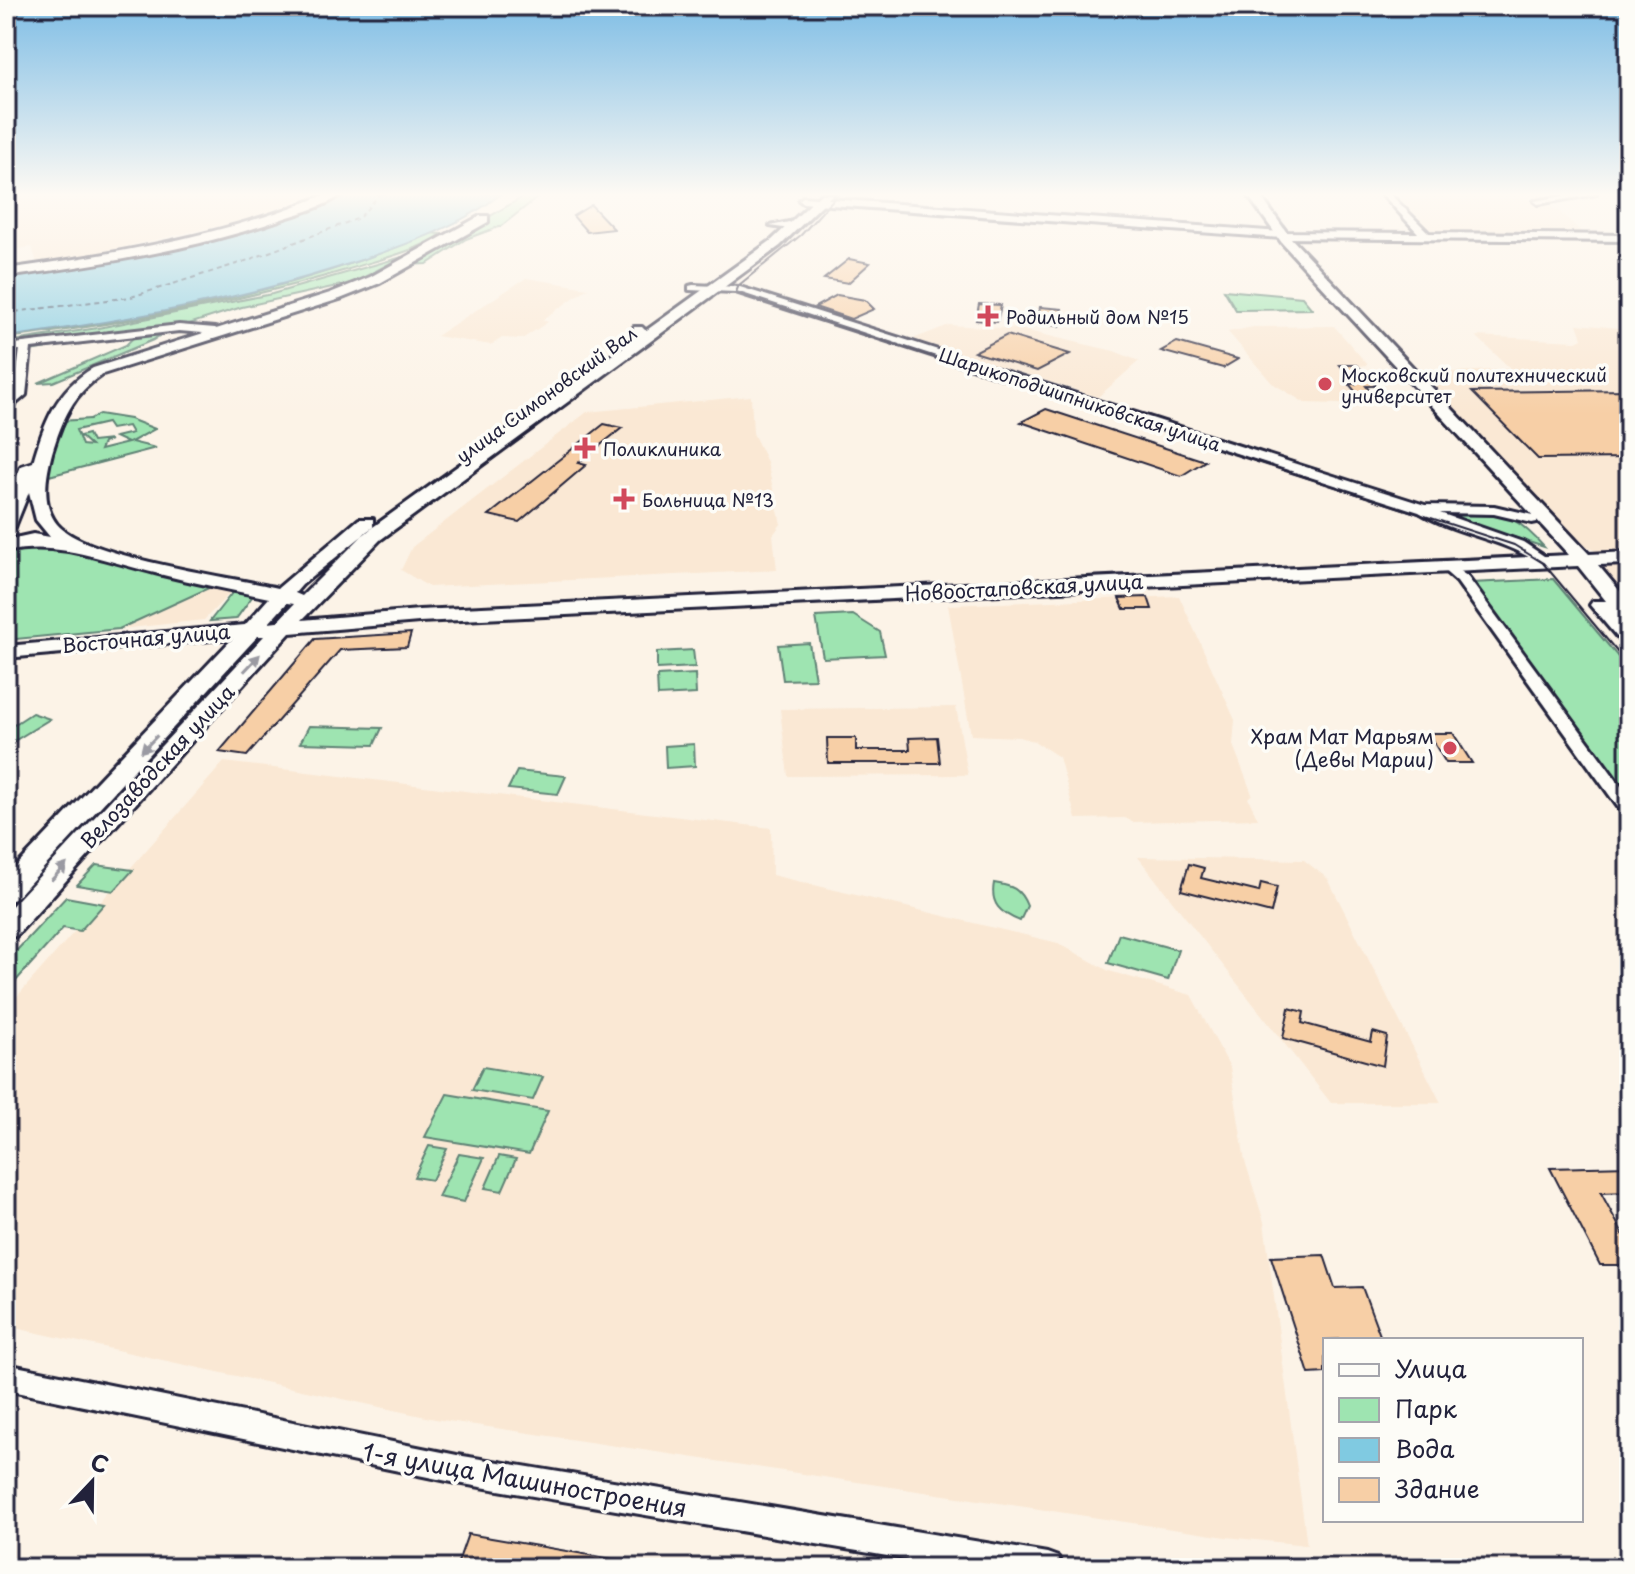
<svg xmlns="http://www.w3.org/2000/svg" width="1635" height="1574" viewBox="0 0 1635 1574" font-family="'Playpen Sans',sans-serif">
	<style>
		.built { fill: #fae8d4 }
		.green { fill: #9ee4b1; stroke: #608376; stroke-width: 2; fill-rule: evenodd }
		.water { fill: #80cae1; stroke: #5a879f; stroke-width: 2 }
		.lines { fill: none; stroke-linecap: round; stroke-linejoin: round }
		.ferry { stroke: #435d75; stroke-width: 2; stroke-dasharray: 5 4; stroke-linecap: butt }
		.building { fill: #f7cfa6; stroke: #22223b; stroke-width: 2 }
		.minor-casing { stroke: #22223b; stroke-width: 6 }
		.major-casing { stroke: #22223b; stroke-width: 6 }
		.minor { fill: #fdfcf7; fill-rule: evenodd }
		.major { fill: #fdfcf7; fill-rule: evenodd }
		.tram { stroke: #22223b; stroke-width: 2 }
		.oneway { fill: #9a9aa2 }
		.poi-dot { fill: #d1495b; stroke: #fdfcf7; stroke-width: 3 }
		.labels { text-anchor: middle; dominant-baseline: central; stroke-width: 7; stroke-linejoin: round; paint-order: stroke }
		.far-poi-label { font-size: 18px; fill: #22223b; stroke: #fdfcf7; text-anchor: start }
		.far-street-label { font-size: 18px; fill: #22223b; stroke: #fdfcf7 }
		.street-label { font-size: 20px; fill: #22223b; stroke: #fdfcf7 }
		.poi-label { font-size: 20px; fill: #22223b; stroke: #fdfcf7; text-anchor: end }
		.near-street-label { font-size: 24px; fill: #22223b; stroke: #fdfcf7 }
	</style>
	<rect width="100%" height="100%" fill="#fcf3e7"/>
	<filter id="ink" filterUnits="userSpaceOnUse"><feTurbulence type="fractalNoise" baseFrequency=".0125" numOctaves="2"/><feDisplacementMap in="SourceGraphic" scale="16" xChannelSelector="R" yChannelSelector="G"/><feConvolveMatrix kernelMatrix="1 2 1 2 8 2 1 2 1" color-interpolation-filters="sRGB"/></filter>
	<g filter="url(#ink)">
		<!-- built -->
		<g class="built">
			<path d="M 6,194 L 303,194 L 306,197 L 250,219 L 38,266 L 32,247 L 6,251 Z"/>
			<path d="M 1392,194 L 1514,194 L 1558,210 L 1584,234 L 1431,233 Z"/>
			<path d="M 526,278 L 588,288 L 542,320 L 548,322 L 522,339 L 502,338 L 491,345 L 436,336 Z"/>
			<path d="M 1577,324 L 1629,329 L 1629,552 L 1601,553 L 1582,545 L 1421,374 L 1511,369 L 1476,336 L 1576,341 L 1582,338 Z"/>
			<path d="M 949,325 L 1019,329 L 1114,351 L 1139,361 L 1098,397 L 913,339 Z"/>
			<path d="M 1334,326 L 1368,365 L 1358,366 L 1376,386 L 1366,387 L 1379,405 L 1305,403 L 1272,383 L 1228,332 L 1253,327 Z"/>
			<path d="M 751,396 L 753,433 L 767,462 L 781,524 L 773,535 L 777,570 L 429,587 L 401,570 L 412,547 L 587,412 Z"/>
			<path d="M 1629,563 L 1629,600 L 1596,564 Z"/>
			<path d="M 213,586 L 230,593 L 204,620 L 120,629 Z"/>
			<path d="M 1179,596 L 1235,720 L 1233,745 L 1252,794 L 1248,798 L 1258,819 L 1133,822 L 1125,818 L 1076,819 L 1059,757 L 1034,741 L 1019,737 L 971,735 L 948,605 Z"/>
			<path d="M 956,707 L 968,775 L 788,776 L 780,709 Z"/>
			<path d="M 224,762 L 771,828 L 772,875 L 1058,943 L 1109,971 L 1191,995 L 1230,1067 L 1245,1161 L 1264,1222 L 1307,1545 L 1226,1537 L 435,1419 L 6,1326 L 6,1009 Z"/>
			<path d="M 1138,857 L 1304,860 L 1328,879 L 1441,1103 L 1331,1103 Z"/>
		</g>
		<!-- green -->
		<g class="green">
			<path d="M 528,194 L 542,194 L 501,226 L 466,239 L 427,264 L 406,265 Z"/>
			<path d="M 430,233 L 442,234 C 415,252 377,260 346,270 C 235,303 121,324 6,338 C 150,317 296,292 430,233 Z"/>
			<path d="M 402,257 L 355,282 L 242,307 L 189,324 L 6,355 L 6,342 L 98,328 L 272,294 Z"/>
			<path d="M 1224,290 L 1302,297 L 1312,309 L 1236,310 Z"/>
			<path d="M 165,332 L 153,340 L 53,382 L 38,383 L 126,345 L 134,337 Z"/>
			<path d="M 99,414 L 130,419 L 155,429 L 131,442 L 156,448 L 45,477 L 61,421 L 90,419 ZM 107,423 L 111,429 L 128,426 L 132,433 L 115,437 L 128,443 L 100,450 L 103,443 L 111,440 L 92,442 L 88,434 L 80,436 L 91,446 L 82,445 L 76,430 Z"/>
			<path d="M 1445,515 C 1498,515 1507,505 1544,547 Z"/>
			<path d="M 37,543 L 213,586 L 119,629 L 6,640 L 6,550 Z"/>
			<path d="M 1553,579 L 1629,670 L 1629,804 L 1471,583 Z"/>
			<path d="M 242,590 L 254,594 L 236,619 L 210,621 L 232,593 Z"/>
			<path d="M 853,615 L 880,632 L 885,655 L 823,658 L 816,617 Z"/>
			<path d="M 809,643 L 815,679 L 783,680 L 778,645 Z"/>
			<path d="M 693,650 L 695,667 L 657,669 L 657,652 Z"/>
			<path d="M 695,674 L 696,694 L 658,696 L 657,676 Z"/>
			<path d="M 32,713 L 50,719 L 6,746 L 6,730 Z"/>
			<path d="M 309,726 L 382,728 L 374,745 L 300,743 Z"/>
			<path d="M 694,744 L 695,766 L 666,768 L 665,746 Z"/>
			<path d="M 517,771 L 566,776 L 558,794 L 508,789 Z"/>
			<path d="M 96,865 L 133,870 L 114,891 L 77,885 Z"/>
			<path d="M 994,883 C 1012,886 1020,888 1027,906 L 1020,921 C 1000,913 990,904 994,883 Z"/>
			<path d="M 66,897 L 104,904 L 80,931 L 63,928 L 6,992 L 6,962 Z"/>
			<path d="M 1119,934 L 1178,950 L 1168,980 L 1108,963 Z"/>
			<path d="M 483,1067 L 543,1077 L 533,1100 L 472,1090 Z"/>
			<path d="M 447,1094 L 548,1111 L 529,1154 L 425,1137 Z"/>
			<path d="M 429,1146 L 447,1149 L 432,1180 L 414,1177 Z"/>
			<path d="M 459,1154 L 484,1158 L 464,1202 L 438,1197 Z"/>
			<path d="M 499,1156 L 516,1159 L 502,1191 L 485,1188 Z"/>
		</g>
		<!-- water -->
		<path class="water" d="M 351,194 L 501,194 C 462,225 411,243 364,259 C 247,299 127,320 6,337 L 6,278 C 122,263 244,243 351,194 Z"/>
		<g class="lines">
			<!-- ferry -->
			<path class="ferry" d="M 6,313 L 131,297 L 243,262 L 359,218 L 380,194"/>
		</g>
		<!-- building -->
		<g class="building">
			<path d="M 591,205 L 614,229 L 587,232 L 573,216 Z"/>
			<path d="M 849,259 L 870,263 L 848,283 L 824,279 Z"/>
			<path d="M 837,295 L 865,300 L 874,309 L 851,319 L 815,307 Z"/>
			<path d="M 979,304 L 1001,305 L 997,322 L 976,320 Z"/>
			<path d="M 1040,307 L 1062,309 L 1060,326 L 1025,323 L 1038,318 Z"/>
			<path d="M 1007,335 L 1070,354 L 1037,371 L 974,352 Z"/>
			<path d="M 1177,342 L 1238,359 L 1223,368 L 1161,351 Z"/>
			<path d="M 1340,365 L 1357,365 L 1376,386 L 1366,386 L 1374,396 L 1359,396 L 1349,384 L 1355,384 Z"/>
			<path d="M 1629,390 L 1629,458 L 1538,459 L 1472,392 Z"/>
			<path d="M 1046,409 L 1205,461 L 1181,476 L 1021,422 Z"/>
			<path d="M 604,424 L 622,428 L 578,463 L 586,465 L 519,522 L 489,515 Z"/>
			<path d="M 1148,597 L 1152,609 L 1124,609 L 1119,598 Z"/>
			<path d="M 411,633 L 407,647 L 340,650 L 247,756 L 219,752 L 315,639 Z"/>
			<path d="M 1428,733 L 1453,733 L 1472,763 L 1446,763 Z"/>
			<path d="M 937,737 L 940,763 L 828,763 L 827,738 L 856,738 L 856,750 L 910,750 L 909,738 Z"/>
			<path d="M 1189,864 L 1204,868 L 1201,878 L 1259,892 L 1261,883 L 1277,887 L 1271,913 L 1181,890 Z"/>
			<path d="M 1289,1008 L 1304,1012 L 1302,1023 L 1371,1042 L 1373,1032 L 1387,1036 L 1383,1066 L 1283,1038 Z"/>
			<path d="M 1629,1166 L 1629,1192 L 1601,1193 L 1629,1245 L 1629,1265 L 1600,1265 L 1550,1168 Z"/>
			<path d="M 1324,1255 L 1335,1288 L 1362,1287 L 1381,1338 L 1325,1340 L 1325,1373 L 1309,1374 L 1271,1257 Z"/>
			<path d="M 468,1534 L 630,1562 L 630,1568 L 456,1568 Z"/>
		</g>
		<g class="lines">
			<!-- minor casing -->
			<g class="minor-casing">
				<g id="minor">
					<path d="M 1382,194 L 1390,194 L 1429,233 L 1629,235 L 1629,241 L 1282,238 L 803,203 L 799,200 L 803,197 L 1282,232 L 1418,233 Z"/>
					<path d="M 1575,194 L 1596,194 L 1538,204 L 1534,201 Z"/>
					<path d="M 789,222 L 796,226 L 796,230 L 770,226 Z"/>
					<path d="M 693,285 L 740,287 L 1425,505 L 1494,506 L 1537,516 L 1537,522 L 1532,523 L 1494,514 L 1440,513 L 1523,542 L 1553,562 L 1546,566 L 1541,565 C 1504,538 1458,536 1419,512 L 735,292 L 689,290 L 689,286 Z"/>
					<path d="M 179,325 L 215,328 L 220,331 L 215,334 L 179,331 L 31,348 L 26,395 L 6,412 L 6,402 L 14,394 L 20,350 L 6,351 L 6,345 Z"/>
					<path d="M 634,327 L 642,327 L 645,330 L 655,329 L 660,332 L 642,337 L 634,331 Z"/>
					<path d="M 1447,563 L 1467,576 L 1629,797 L 1629,816 L 1623,814 L 1457,582 L 1440,567 Z"/>
					<path d="M 6,1364 L 457,1455 L 1047,1553 L 1058,1557 L 1062,1568 L 958,1568 L 457,1483 L 6,1390 Z"/>
				</g>
			</g>
			<!-- major casing -->
			<g class="major-casing">
				<g id="major">
					<path d="M 327,194 L 342,194 C 327,206 303,212 285,218 C 195,250 100,264 6,277 L 6,269 C 116,254 224,236 327,194 Z"/>
					<path d="M 821,194 L 833,194 L 780,246 L 380,540 L 302,620 L 419,610 L 1569,555 L 1282,243 L 1247,194 L 1259,194 L 1290,237 L 1589,554 L 1629,552 L 1629,564 L 1598,565 L 1629,602 L 1629,621 L 1624,620 L 1629,626 L 1629,645 L 1622,643 L 1590,605 L 1593,601 L 1606,601 L 1578,566 L 419,622 L 290,633 L 16,936 L 6,938 L 6,912 L 264,636 L 258,636 L 15,899 L 6,902 L 6,877 L 233,638 L 6,658 L 6,646 L 245,625 L 269,598 C 231,590 193,583 155,573 C 105,561 57,540 6,552 L 6,540 L 33,534 L 50,537 L 36,520 L 29,492 L 15,527 L 6,533 L 6,504 L 21,466 L 33,462 C 44,423 57,389 93,368 L 330,293 L 370,277 L 480,216 L 488,216 L 488,222 L 380,283 L 340,299 L 103,374 C 73,393 62,420 52,453 C 46,476 41,504 57,524 C 84,557 231,577 278,588 L 359,519 L 373,519 L 373,527 L 302,585 L 295,593 L 302,596 L 366,532 L 772,240 ZM 287,603 L 294,604 L 277,622 L 269,623 Z"/>
				</g>
			</g>
			<!-- minor -->
			<use href="#minor" class="minor"/>
			<!-- major -->
			<use href="#major" class="major"/>
			<!-- tram -->
			<path class="tram" d="M 838,194 L 801,235 L 739,285 L 736,292 L 1514,545 L 1543,563 L 1629,666"/>
		</g>
		<!-- one-way arrows -->
		<defs><path id="oneway-solid" d="M-6-.8H1V-3.2L6.5 0L1 3.2V.8H-6Z" transform="scale(2)"/></defs>
		<g class="oneway">
			<use href="#oneway-solid" transform="translate(252 663) rotate(-47)"/>
			<use href="#oneway-solid" transform="translate(149 744) rotate(134)"/>
			<use href="#oneway-solid" transform="translate(59 872) rotate(-47)"/>
		</g>
	</g>
	<!-- sky -->
	<linearGradient id="sky" x2="0" y2="1"><stop stop-color="#7ebde5"/><stop offset="0.47" stop-color="#fefaf4"/><stop offset="1" stop-color="#fefaf4" stop-opacity="0"/></linearGradient>
	<rect width="1635" height="414" fill="url(#sky)"/>
	<!-- markers -->
	<g class="poi-dot">
		<path d="M984 304h8v8h8v8h-8v8h-8v-8h-8v-8h8z"/>
		<circle cx="1325" cy="384" r="8"/>
		<path d="M581 436h8v8h8v8h-8v8h-8v-8h-8v-8h8z"/>
		<path d="M620 487h8v8h8v8h-8v8h-8v-8h-8v-8h8z"/>
		<circle cx="1450" cy="748" r="8"/>
	</g>
	<g class="labels">
		<!-- far-poi labels -->
		<g class="far-poi-label">
			<text x="1006" y="316">Родильный дом №15</text>
			<text x="1341" y="374">Московский политехнический<tspan x="1341" dy="21">университет</tspan></text>
			<text x="603" y="448">Поликлиника</text>
			<text x="642" y="499">Больница №13</text>
		</g>
		<!-- far-street labels -->
		<g class="far-street-label">
			<text transform="translate(546 394) rotate(-36)">улица Симоновский Вал</text>
			<text transform="translate(1080 399) rotate(18)">Шарикоподшипниковская улица</text>
		</g>
		<!-- street labels -->
		<g class="street-label">
			<text transform="translate(1024 587) rotate(-3)">Новоостаповская улица</text>
			<text transform="translate(146 638) rotate(-5)">Восточная улица</text>
			<text transform="translate(157 766) rotate(-47)">Велозаводская улица</text>
		</g>
		<!-- poi labels -->
		<g class="poi-label">
			<text x="1434" y="736">Храм Мат Марьям<tspan x="1434" dy="23">(Девы Марии)</tspan></text>
		</g>
		<!-- near-street labels -->
		<g class="near-street-label">
			<text transform="translate(525 1479) rotate(10)">1-я улица Машиностроения</text>
		</g>
	</g>
	<!-- margin -->
	<rect width="1635" height="1574" fill="none" stroke="#fdfcf7" stroke-width="32"/>
	<rect x="16" y="16" width="1603" height="1542" fill="none" stroke="#22223b" stroke-width="3" filter="url(#ink)"/>
	<!-- legend -->
	<rect x="1323" y="1338" width="260" height="184" fill="#fdfcf7" stroke="#a5a5ac" stroke-width="2"/>
	<rect x="1339" y="1364" width="40" height="12" fill="#fdfcf7" stroke="#a5a5ac" stroke-width="2"/>
	<text x="1395" y="1378" font-size="24" fill="#22223b">Улица</text>
	<rect x="1339" y="1398" width="40" height="24" fill="#9ee4b1" stroke="#a5a5ac" stroke-width="2"/>
	<text x="1395" y="1418" font-size="24" fill="#22223b">Парк</text>
	<rect x="1339" y="1438" width="40" height="24" fill="#80cae1" stroke="#a5a5ac" stroke-width="2"/>
	<text x="1395" y="1458" font-size="24" fill="#22223b">Вода</text>
	<rect x="1339" y="1478" width="40" height="24" fill="#f7cfa6" stroke="#a5a5ac" stroke-width="2"/>
	<text x="1395" y="1498" font-size="24" fill="#22223b">Здание</text>
	<!-- north arrow -->
	<g transform="translate(92 1482) rotate(22)" stroke="#fdfcf7" stroke-width="6" paint-order="stroke">
	<path d="M0-6L14 30L0 20L-14 30Z" fill="#22223b"/>
	<text y="-12" font-size="22" font-weight="bold" text-anchor="middle" fill="#22223b">С</text>
	</g>
</svg>
